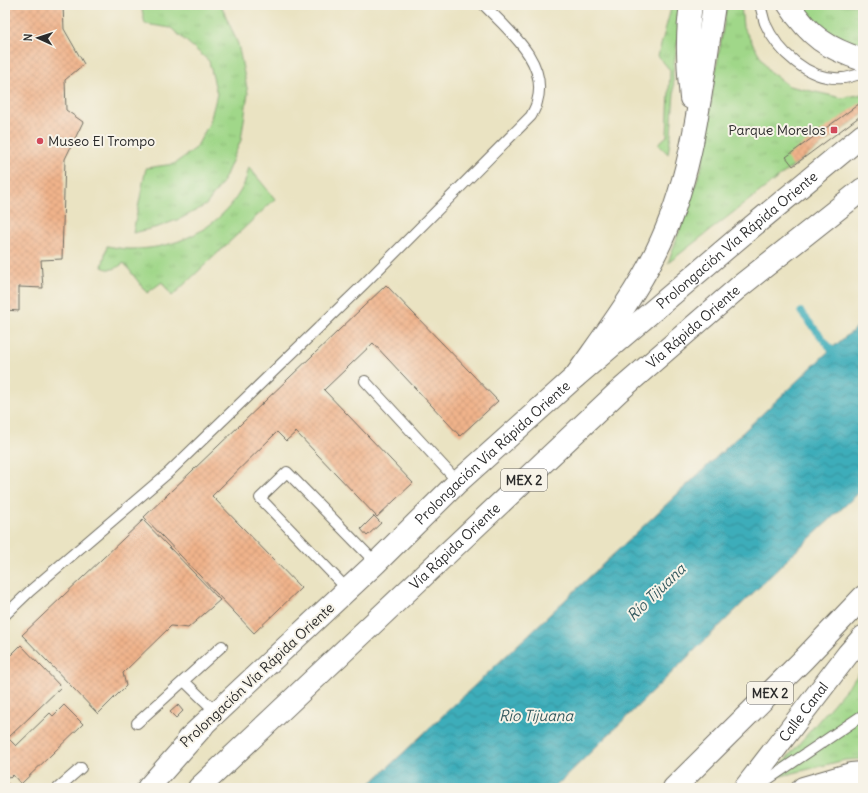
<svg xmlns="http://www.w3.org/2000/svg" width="868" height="793" viewBox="0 0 868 793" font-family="Delius,sans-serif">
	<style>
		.grass { fill: url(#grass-tufts); stroke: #66815a }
		.water { fill: url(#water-waves); stroke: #346c72 }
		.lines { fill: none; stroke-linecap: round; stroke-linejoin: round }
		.stream { stroke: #3eadba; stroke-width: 7 }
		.building { fill: url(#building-cross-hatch) }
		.service-casing { stroke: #6e6b60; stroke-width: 12 }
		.secondary-casing { stroke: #6e6b60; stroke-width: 24 }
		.primary-casing { stroke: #6e6b60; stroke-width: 24 }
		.trunk-casing { stroke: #6e6b60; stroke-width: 24 }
		.service { stroke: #fff; stroke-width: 10 }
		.secondary { stroke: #fff; stroke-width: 22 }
		.primary { stroke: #fff; stroke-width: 22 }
		.trunk { stroke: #fff; stroke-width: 22 }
		.poi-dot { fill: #d1495b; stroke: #f7f3e8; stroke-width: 1.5 }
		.labels { text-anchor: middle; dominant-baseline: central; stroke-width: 4; stroke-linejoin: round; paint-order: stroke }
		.shield { fill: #f7f3e8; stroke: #686764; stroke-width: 1 }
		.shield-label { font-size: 13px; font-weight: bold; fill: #2b2b2b }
		.poi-label { font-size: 14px; fill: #2b2b2b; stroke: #f7f3e8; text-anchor: end }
		.street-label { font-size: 14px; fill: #2b2b2b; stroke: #f7f3e8 }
		.water-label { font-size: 15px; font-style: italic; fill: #32585d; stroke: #f7f3e8 }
	</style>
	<defs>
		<pattern id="grass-tufts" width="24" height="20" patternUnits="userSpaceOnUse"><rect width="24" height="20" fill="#a0d789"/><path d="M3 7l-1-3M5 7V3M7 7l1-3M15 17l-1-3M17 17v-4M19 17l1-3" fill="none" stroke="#8ab976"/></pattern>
		<pattern id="water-waves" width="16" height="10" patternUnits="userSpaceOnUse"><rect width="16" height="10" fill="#3eadba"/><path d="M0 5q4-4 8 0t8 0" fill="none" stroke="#348d97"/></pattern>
		<pattern id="building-cross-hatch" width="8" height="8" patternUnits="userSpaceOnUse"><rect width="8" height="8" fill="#f0b38b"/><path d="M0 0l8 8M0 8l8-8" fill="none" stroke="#ce9a78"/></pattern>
	</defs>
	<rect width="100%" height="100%" fill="#f7f3e8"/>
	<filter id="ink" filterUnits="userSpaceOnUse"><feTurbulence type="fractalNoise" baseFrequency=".025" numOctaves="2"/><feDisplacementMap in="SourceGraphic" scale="8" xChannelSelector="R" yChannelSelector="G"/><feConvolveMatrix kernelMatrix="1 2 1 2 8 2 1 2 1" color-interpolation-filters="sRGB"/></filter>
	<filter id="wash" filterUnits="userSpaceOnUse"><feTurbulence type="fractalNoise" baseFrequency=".012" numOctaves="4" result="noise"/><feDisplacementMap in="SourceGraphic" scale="16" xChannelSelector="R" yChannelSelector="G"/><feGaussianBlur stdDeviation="0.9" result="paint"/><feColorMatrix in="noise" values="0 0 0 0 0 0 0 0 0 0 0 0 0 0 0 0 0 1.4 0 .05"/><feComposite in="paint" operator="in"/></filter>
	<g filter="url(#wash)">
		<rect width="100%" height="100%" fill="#eae3c2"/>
		<!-- grass -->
		<g class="grass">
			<path d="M 141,5 L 221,5 L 238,44 L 248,93 L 241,140 L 223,182 L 206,205 L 182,218 L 158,227 L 133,233 L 146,168 L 174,164 L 196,148 L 210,122 L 217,94 L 209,61 L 171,28 L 145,24 Z"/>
			<path d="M 672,5 L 683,5 L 673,72 L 674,92 L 671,134 L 668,154 L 658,144 L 667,136 L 670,70 L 658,56 Z"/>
			<path d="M 727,5 L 741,5 L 743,27 L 769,71 L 789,86 L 842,98 L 863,94 L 863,114 L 793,166 L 668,263 L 701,169 L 714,82 Z"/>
			<path d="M 801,5 L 863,5 L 863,50 L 846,45 L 826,32 Z"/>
			<path d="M 249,167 L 275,199 L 172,296 L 162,282 L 147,293 L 124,263 C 116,268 112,272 102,267 L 107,246 C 114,247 122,249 129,249 C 174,250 218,230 241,190 C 245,184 247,175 249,167 Z"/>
			<path d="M 863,669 L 863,759 L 845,760 L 769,779 Z"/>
		</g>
		<!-- water -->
		<path class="water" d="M 863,322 L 863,489 L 794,553 L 554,788 L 366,788 L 832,348 Z"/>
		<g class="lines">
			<!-- stream -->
			<path class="stream" d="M 801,312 L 836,355"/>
		</g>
		<g id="blocks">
			<!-- building -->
			<g class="building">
				<path d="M 5,5 L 63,5 L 64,29 L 84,64 L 65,80 L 66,110 L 83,122 L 65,159 L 62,259 L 41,260 L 43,288 L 19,287 L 19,311 L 5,310 Z"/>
				<path d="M 863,101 L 863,114 L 793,166 L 786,157 Z"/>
				<path d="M 386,285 L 498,401 L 460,436 L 373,343 L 324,390 L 413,483 L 377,517 L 296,432 L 286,441 L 277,432 L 212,496 L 301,588 L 254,633 L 144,517 Z"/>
				<path d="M 374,516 L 381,523 L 367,536 L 361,529 Z"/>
				<path d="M 143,520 L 220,600 L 188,628 L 171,626 L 123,673 L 126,686 L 98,714 L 22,635 Z"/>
				<path d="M 21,645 L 61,687 L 8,738 L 16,746 L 50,713 L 53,716 L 64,705 L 83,724 L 21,784 L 13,775 L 10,778 L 5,774 L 5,761 L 6,760 L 5,759 L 5,661 Z"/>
				<path d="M 178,705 L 183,711 L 176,718 L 170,712 Z"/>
				<path d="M 5,783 L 19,788 L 5,788 Z"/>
			</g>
		</g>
	</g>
	<g filter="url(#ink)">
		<use href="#blocks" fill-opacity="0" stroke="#6e6b60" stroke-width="1"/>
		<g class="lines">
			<!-- service casing -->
			<g class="service-casing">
				<g id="service">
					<path d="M 760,5 C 762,11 763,17 765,23 C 777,51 809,81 842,78 C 849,78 856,75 863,73"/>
					<path d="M 365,381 L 458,482"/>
					<path d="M 348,590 L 260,498 L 287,472 L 376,563"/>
					<path d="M 5,615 L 30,591 L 168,473 L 364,284 L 531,116 C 533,112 536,107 537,102 C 549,62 508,30 484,5"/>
					<path d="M 184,681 L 217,713"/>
					<path d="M 137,723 L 222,646"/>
					<path d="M 58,788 L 81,768"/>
					<path d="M 755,788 L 863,715"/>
				</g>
			</g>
			<!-- secondary casing -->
			<g class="secondary-casing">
				<g id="secondary">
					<path id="s1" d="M 188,739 L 376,563 L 458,482 L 575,377 L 742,235 L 863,135"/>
					<path id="s2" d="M 745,788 L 848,654 L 863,637"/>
				</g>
			</g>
			<!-- primary casing -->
			<g class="primary-casing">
				<g id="primary">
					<path d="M 789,5 C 810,37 827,48 863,60"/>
					<path d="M 691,98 C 688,67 686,36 691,5"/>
					<path d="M 575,377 C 603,337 634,297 656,252 C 694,176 701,88 714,5"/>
					<path d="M 803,788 L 851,774 L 863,773"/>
				</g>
			</g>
			<!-- trunk casing -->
			<g class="trunk-casing">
				<g id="trunk">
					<path d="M 148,788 L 203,726"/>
					<path id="s3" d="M 199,788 L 618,392 L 739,287 L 863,189"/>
					<path d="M 674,788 L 803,660 L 863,597"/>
				</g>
			</g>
			<!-- service -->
			<use href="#service" class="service"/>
			<!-- secondary -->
			<use href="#secondary" class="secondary"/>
			<!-- primary -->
			<use href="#primary" class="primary"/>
			<!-- trunk -->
			<use href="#trunk" class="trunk"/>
		</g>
	</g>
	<!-- markers -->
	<g class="poi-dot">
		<rect x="830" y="126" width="8" height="8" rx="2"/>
		<circle cx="40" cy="141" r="4"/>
	</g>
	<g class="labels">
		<!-- shield labels -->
		<g class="shield">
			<rect x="501" y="469" width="46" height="22" rx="3"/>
			<rect x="747" y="682" width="46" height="22" rx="3"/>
		</g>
		<g class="shield-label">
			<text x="524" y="480">MEX 2</text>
			<text x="770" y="693">MEX 2</text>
		</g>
		<!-- poi labels -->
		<g class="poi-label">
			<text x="826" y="130">Parque Morelos</text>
			<text x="48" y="141" text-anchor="start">Museo El Trompo</text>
		</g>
		<!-- street labels -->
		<g class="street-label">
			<text stroke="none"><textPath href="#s1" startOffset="742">Prolongación Vía Rápida Oriente</textPath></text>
			<text stroke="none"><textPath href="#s3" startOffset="676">Vía Rápida Oriente</textPath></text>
			<text stroke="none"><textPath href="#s1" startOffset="418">Prolongación Vía Rápida Oriente</textPath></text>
			<text stroke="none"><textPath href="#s3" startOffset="352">Vía Rápida Oriente</textPath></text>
			<text transform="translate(257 675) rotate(-43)">Prolongación Vía Rápida Oriente</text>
			<text stroke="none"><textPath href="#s2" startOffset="96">Calle Canal</textPath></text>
		</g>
		<!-- water labels -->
		<g class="water-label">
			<text transform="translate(656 592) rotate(-44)">Río Tijuana</text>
			<text x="536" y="715">Rio Tijuana</text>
		</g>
	</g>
	<!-- margin -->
	<rect width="868" height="793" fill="none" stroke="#f7f3e8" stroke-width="20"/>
	<!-- north arrow -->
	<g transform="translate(38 38) rotate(273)" stroke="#f7f3e8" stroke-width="3" paint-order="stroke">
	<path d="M0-3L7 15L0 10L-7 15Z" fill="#2b2b2b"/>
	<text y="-6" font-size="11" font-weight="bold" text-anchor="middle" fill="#2b2b2b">N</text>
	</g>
</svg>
